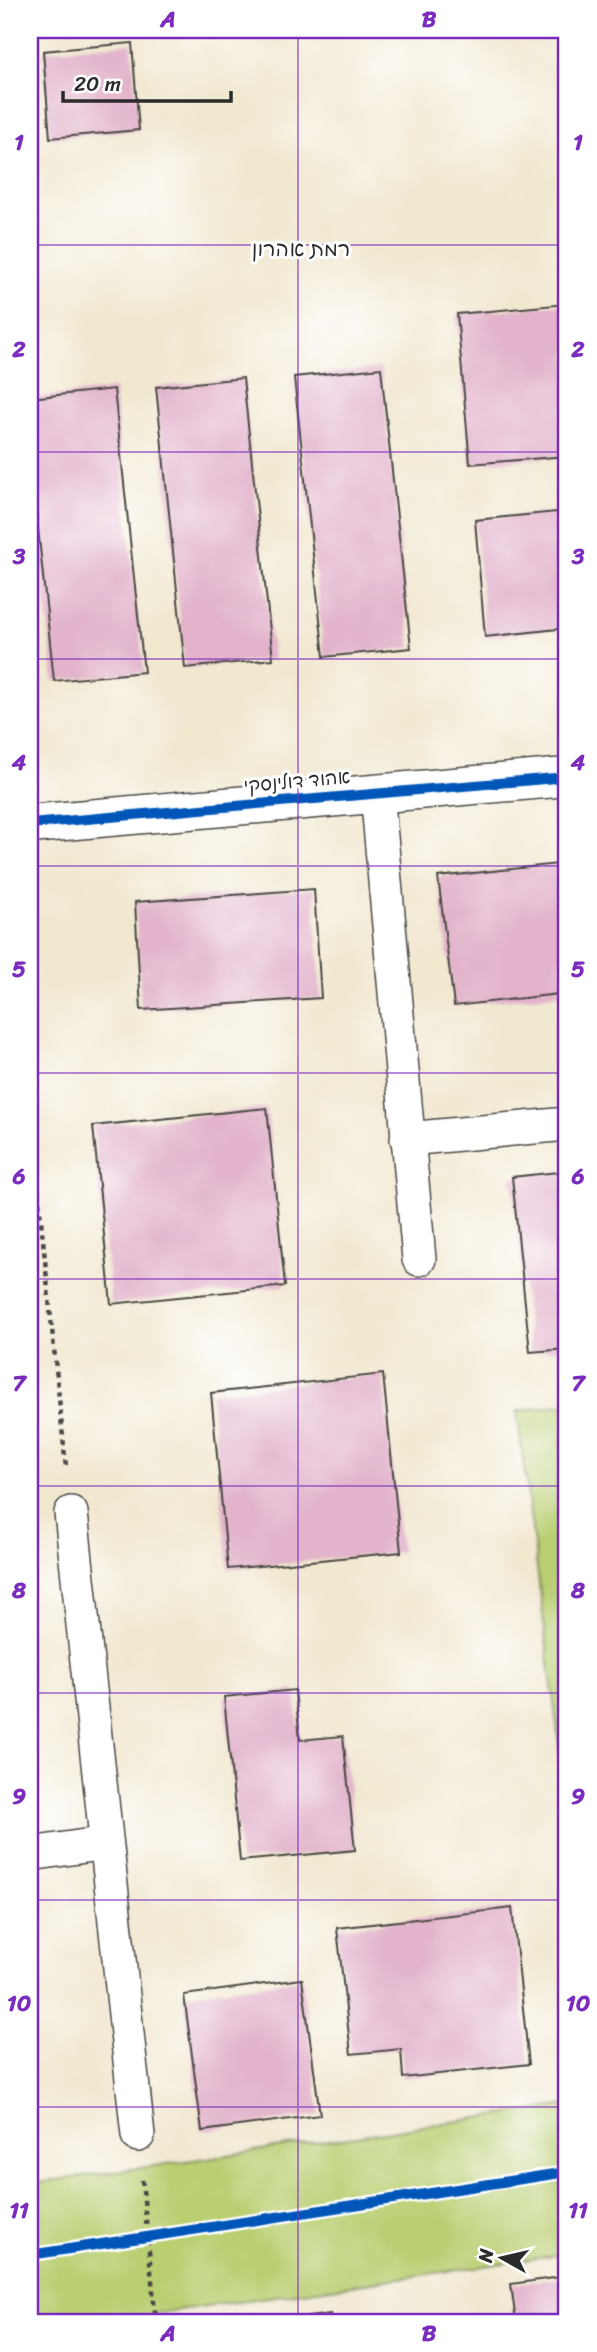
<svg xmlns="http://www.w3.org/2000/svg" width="597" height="2352" viewBox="0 0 597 2352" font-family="Sriracha,'Playpen Sans Hebrew',sans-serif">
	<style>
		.green { fill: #bacf72; stroke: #727d4e; stroke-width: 2 }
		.building { fill: #e2b3cb }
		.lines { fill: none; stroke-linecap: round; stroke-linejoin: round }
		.lane-casing { stroke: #494744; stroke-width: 36 }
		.street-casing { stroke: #494744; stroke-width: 41 }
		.path { stroke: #494744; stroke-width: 4.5; stroke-dasharray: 5 5; stroke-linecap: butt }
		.lane { stroke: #fff; stroke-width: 33 }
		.street { stroke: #fff; stroke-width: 38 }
		.cycleway-casing { stroke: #fff; stroke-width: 15 }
		.cycleway { stroke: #0057b8; stroke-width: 10 }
		.grid { fill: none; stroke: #7b2cbf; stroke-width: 2; stroke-opacity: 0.55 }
		.labels { text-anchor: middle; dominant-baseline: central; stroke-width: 6; stroke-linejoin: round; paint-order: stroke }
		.street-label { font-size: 19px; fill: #2b2b2b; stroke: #fff }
		.neighbourhood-label { font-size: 21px; fill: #2b2b2b; stroke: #fff }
		.neatline { fill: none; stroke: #7b2cbf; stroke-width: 2.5 }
		.grid-label { font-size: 23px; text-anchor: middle; font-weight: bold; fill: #7b2cbf }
	</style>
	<rect width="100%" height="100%" fill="#fff"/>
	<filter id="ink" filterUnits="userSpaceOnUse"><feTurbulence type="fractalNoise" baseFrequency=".0143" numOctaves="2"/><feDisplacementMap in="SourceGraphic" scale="14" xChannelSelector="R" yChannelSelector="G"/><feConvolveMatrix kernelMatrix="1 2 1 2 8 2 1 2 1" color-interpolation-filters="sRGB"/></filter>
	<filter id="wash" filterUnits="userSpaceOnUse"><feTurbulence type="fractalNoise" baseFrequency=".00686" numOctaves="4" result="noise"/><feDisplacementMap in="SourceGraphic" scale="28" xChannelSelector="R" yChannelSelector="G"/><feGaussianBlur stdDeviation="1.57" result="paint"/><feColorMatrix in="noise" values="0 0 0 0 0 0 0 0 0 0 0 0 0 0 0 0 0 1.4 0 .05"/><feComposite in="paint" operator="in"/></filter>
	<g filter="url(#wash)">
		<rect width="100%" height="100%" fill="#f1e8d0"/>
		<!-- green -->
		<g class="green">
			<path d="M 567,1404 L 567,1805 L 517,1411 Z"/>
			<path d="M 567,2105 L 567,2254 L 95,2322 L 30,2322 L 30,2184 Z"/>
		</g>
		<g id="blocks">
			<!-- building -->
			<g class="building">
				<path d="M 132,43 L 139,130 L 50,138 L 43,51 Z"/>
				<path d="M 567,304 L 567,456 L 470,464 L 457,314 Z"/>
				<path d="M 381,368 L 411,648 L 324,657 L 294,377 Z"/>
				<path d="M 243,378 L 273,659 L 185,668 L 156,387 Z"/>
				<path d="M 114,389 L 144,672 L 54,681 L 30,452 L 30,398 Z"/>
				<path d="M 567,511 L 567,628 L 485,637 L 475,520 Z"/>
				<path d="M 567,863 L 567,993 L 454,1006 L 438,877 Z"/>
				<path d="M 314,889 L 321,998 L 141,1010 L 135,902 Z"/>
				<path d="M 267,1108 L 285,1286 L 111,1304 L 93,1126 Z"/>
				<path d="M 567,1171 L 567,1349 L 530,1352 L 512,1177 Z"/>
				<path d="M 383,1374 L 401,1552 L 228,1569 L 211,1393 Z"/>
				<path d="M 295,1690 L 300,1740 L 343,1736 L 355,1850 L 240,1861 L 224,1697 Z"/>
				<path d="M 512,1908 L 529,2064 L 403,2078 L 401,2049 L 351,2054 L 337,1928 Z"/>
				<path d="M 302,1979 L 320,2115 L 202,2131 L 184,1995 Z"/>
				<path d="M 567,2276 L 567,2322 L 516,2322 L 511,2284 Z"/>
				<path d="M 331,2314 L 332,2322 L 279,2322 L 279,2321 Z"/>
			</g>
		</g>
	</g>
	<g filter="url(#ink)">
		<use href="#blocks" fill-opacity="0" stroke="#494744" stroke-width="2"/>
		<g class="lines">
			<!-- lane casing -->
			<g class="lane-casing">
				<g id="lane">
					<path d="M 377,792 L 419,1259"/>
					<path d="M 407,1139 L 567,1124"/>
					<path d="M 71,1513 L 138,2135"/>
					<path d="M 30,1854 L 106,1843"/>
				</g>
			</g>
			<!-- street casing -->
			<g class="street-casing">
				<path id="street" d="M 30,824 L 567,777"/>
			</g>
			<!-- path -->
			<g class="path">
				<path d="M 30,1112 L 66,1467"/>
				<path d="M 142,2180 L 156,2322"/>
			</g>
			<!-- lane -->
			<use href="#lane" class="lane"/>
			<!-- street -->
			<use href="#street" class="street"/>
			<!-- cycleway casing -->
			<g class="cycleway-casing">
				<g id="cycleway">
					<path d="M 30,824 L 567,777"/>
					<path d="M 30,2255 L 567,2172"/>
				</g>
			</g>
			<!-- cycleway -->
			<use href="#cycleway" class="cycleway"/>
		</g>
	</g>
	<!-- grid -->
	<path class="grid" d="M 298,30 L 298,2322M 30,245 L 567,245M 30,452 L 567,452M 30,659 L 567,659M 30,866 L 567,866M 30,1073 L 567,1073M 30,1279 L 567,1279M 30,1486 L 567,1486M 30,1693 L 567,1693M 30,1900 L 567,1900M 30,2107 L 567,2107"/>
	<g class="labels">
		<!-- street labels -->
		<g class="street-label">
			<text transform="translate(297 781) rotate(-5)">אהוד דולינסקי</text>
		</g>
		<!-- neighbourhood labels -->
		<g class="neighbourhood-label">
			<text x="301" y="249">רמת אהרון</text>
		</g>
	</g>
	<!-- margin -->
	<rect width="597" height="2352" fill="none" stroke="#fff" stroke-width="77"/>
	<!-- north arrow -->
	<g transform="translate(502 2258) rotate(278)" stroke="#ffffff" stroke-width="5" paint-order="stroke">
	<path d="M0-5L12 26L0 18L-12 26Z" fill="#2b2b2b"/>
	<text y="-10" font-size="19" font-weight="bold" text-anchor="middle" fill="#2b2b2b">N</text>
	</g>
	<!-- scale -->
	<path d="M63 91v10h168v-10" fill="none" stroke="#2b2b2b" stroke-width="3.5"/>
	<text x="74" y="91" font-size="21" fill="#2b2b2b" stroke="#ffffff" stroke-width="5" paint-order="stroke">20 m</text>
	<rect x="38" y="38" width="520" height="2276" class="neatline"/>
	<g class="grid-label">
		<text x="168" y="27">A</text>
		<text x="429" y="27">B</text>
		<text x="19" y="150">1</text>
		<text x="578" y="150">1</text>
		<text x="19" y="357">2</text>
		<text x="578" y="357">2</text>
		<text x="19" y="564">3</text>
		<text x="578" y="564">3</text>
		<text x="19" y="770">4</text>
		<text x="578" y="770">4</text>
		<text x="19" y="977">5</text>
		<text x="578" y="977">5</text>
		<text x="19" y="1184">6</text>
		<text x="578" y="1184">6</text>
		<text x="19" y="1391">7</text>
		<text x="578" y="1391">7</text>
		<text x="19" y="1598">8</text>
		<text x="578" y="1598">8</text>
		<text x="19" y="1804">9</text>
		<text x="578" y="1804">9</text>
		<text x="19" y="2011">10</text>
		<text x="578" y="2011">10</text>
		<text x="19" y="2218">11</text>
		<text x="578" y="2218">11</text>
		<text x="168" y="2341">A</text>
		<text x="429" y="2341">B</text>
	</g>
</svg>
